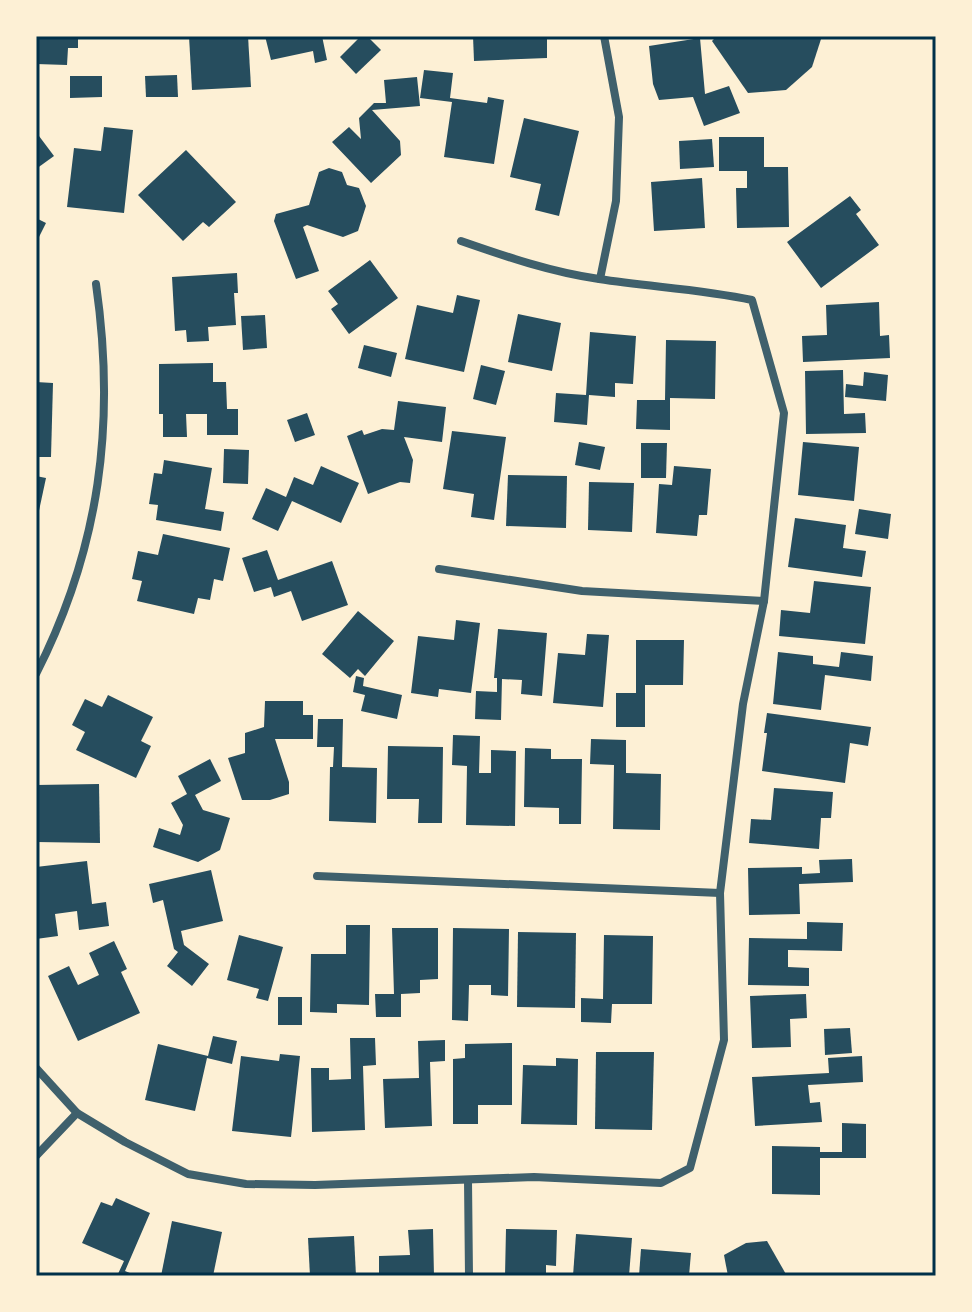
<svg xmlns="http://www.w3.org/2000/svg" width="972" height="1312" viewBox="0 0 972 1312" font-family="'Public Sans',sans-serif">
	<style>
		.building { fill: #264d5e }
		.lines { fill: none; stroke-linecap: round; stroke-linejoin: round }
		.minor { stroke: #3f606c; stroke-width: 8 }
		.neatline { fill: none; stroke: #003049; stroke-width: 3 }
	</style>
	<rect width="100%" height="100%" fill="#fdf0d5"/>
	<!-- building -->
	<g class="building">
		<path d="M 36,36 L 78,36 L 78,48 L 68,48 L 67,65 L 36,64 Z"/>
		<path d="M 189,36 L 248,36 L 251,87 L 192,90 Z"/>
		<path d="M 265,36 L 322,36 L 327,60 L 315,63 L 313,51 L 271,60 Z"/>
		<path d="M 361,36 L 367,36 L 381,50 L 356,74 L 340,57 Z"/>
		<path d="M 473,36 L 547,36 L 547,58 L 474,61 Z"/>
		<path d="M 717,36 L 822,36 L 812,67 L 786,90 L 748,93 L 712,41 Z"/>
		<path d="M 700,38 L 705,94 L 729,86 L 740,113 L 704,126 L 693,97 L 659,100 L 653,84 L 649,46 Z"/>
		<path d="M 424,70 L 453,73 L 450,98 L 487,103 L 488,97 L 504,100 L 494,164 L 444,157 L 452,102 L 420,98 Z"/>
		<path d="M 177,75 L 178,97 L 146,97 L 145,76 Z"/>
		<path d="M 70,76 L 102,76 L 102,97 L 70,98 Z"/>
		<path d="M 417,77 L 420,106 L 372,110 L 400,141 L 401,155 L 371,183 L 332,142 L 349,127 L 361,139 L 359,118 L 374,103 L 386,103 L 384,80 Z"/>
		<path d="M 524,118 L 579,131 L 559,216 L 535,210 L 541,184 L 510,177 Z"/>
		<path d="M 104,127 L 133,130 L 124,213 L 67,207 L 74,148 L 101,151 Z"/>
		<path d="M 36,132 L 54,156 L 36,169 Z"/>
		<path d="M 719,137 L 764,137 L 764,167 L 788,167 L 789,227 L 737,228 L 736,188 L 747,188 L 747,171 L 719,171 Z"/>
		<path d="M 712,139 L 714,167 L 680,169 L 679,141 Z"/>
		<path d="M 186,150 L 236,202 L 209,227 L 203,222 L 183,241 L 138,195 Z"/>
		<path d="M 329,168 L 342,172 L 347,185 L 359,188 L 366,206 L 358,231 L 343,237 L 307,225 L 303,227 L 319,271 L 296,279 L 274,221 L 276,214 L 309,205 L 319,172 Z"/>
		<path d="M 702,178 L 705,228 L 654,231 L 651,182 Z"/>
		<path d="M 850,196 L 861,210 L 856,214 L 879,245 L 821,288 L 787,242 Z"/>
		<path d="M 36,218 L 46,223 L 36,243 Z"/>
		<path d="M 370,260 L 398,298 L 349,334 L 331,309 L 338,304 L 328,291 Z"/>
		<path d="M 237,273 L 238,293 L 234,293 L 236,325 L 208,327 L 209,341 L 187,342 L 186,330 L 175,331 L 172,277 Z"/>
		<path d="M 457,295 L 480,300 L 464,372 L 405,359 L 417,305 L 453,313 Z"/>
		<path d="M 879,302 L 880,336 L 889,335 L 890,358 L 803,362 L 802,336 L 827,335 L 826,305 Z"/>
		<path d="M 518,314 L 561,323 L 552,371 L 508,362 Z"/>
		<path d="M 265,315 L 267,348 L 243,350 L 241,316 Z"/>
		<path d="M 590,332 L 636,336 L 633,384 L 615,383 L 615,397 L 589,395 L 587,425 L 554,422 L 556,393 L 586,395 Z"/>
		<path d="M 666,340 L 716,341 L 715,399 L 670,398 L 670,430 L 636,429 L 637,400 L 665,400 Z"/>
		<path d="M 364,345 L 397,353 L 391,377 L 358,368 Z"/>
		<path d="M 213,363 L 213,382 L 226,382 L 227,409 L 238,409 L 238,435 L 207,435 L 207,414 L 186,414 L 187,437 L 163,437 L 163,414 L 159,414 L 159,364 Z"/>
		<path d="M 481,365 L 505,371 L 496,405 L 473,399 Z"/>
		<path d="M 843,370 L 844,414 L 865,413 L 866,433 L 806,434 L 805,371 Z"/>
		<path d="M 864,372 L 888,375 L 886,401 L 845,397 L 846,384 L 863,386 Z"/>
		<path d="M 36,382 L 53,383 L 51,457 L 36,457 Z"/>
		<path d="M 398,401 L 446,407 L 442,442 L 404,437 L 413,460 L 410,483 L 400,482 L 368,494 L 347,436 L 362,430 L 364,435 L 382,429 L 394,430 Z"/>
		<path d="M 307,413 L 315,435 L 295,442 L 287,420 Z"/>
		<path d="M 452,431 L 506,437 L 494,520 L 471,517 L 474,494 L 443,489 Z"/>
		<path d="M 579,442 L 605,447 L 600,470 L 575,465 Z"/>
		<path d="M 803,442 L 859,447 L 854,501 L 798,495 Z"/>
		<path d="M 641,443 L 667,443 L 666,478 L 641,478 Z"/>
		<path d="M 224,449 L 249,450 L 248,484 L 223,483 Z"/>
		<path d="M 164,460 L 212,468 L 205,509 L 224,512 L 221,531 L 156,520 L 158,505 L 149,504 L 154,473 L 162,474 Z"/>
		<path d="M 321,466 L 359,483 L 341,523 L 292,501 L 278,531 L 252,519 L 266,488 L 286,497 L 294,477 L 313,485 Z"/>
		<path d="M 674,466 L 711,469 L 707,515 L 699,515 L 697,536 L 656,533 L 659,484 L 672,485 Z"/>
		<path d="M 508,475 L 567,476 L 566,528 L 506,526 Z"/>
		<path d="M 36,476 L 46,478 L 37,520 L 36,520 Z"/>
		<path d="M 589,482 L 634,483 L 632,532 L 588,530 Z"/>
		<path d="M 859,509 L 891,514 L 888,539 L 855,534 Z"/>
		<path d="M 795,518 L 846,525 L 843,548 L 866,551 L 862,577 L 788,567 Z"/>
		<path d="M 163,534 L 230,548 L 223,581 L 214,579 L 210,600 L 198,598 L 194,614 L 137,601 L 142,581 L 132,579 L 138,551 L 158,555 Z"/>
		<path d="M 267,550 L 278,580 L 332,561 L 348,605 L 302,621 L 291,591 L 274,597 L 271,587 L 254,592 L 242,558 Z"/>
		<path d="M 814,581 L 871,587 L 865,644 L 779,636 L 781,610 L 810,613 Z"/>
		<path d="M 358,611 L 394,641 L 365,676 L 358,669 L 350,678 L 322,654 Z"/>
		<path d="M 456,620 L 480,623 L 471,693 L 439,689 L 438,697 L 411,693 L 418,636 L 454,640 Z"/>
		<path d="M 498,629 L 547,633 L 542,696 L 521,694 L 522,680 L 502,679 L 501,720 L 475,719 L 476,691 L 497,692 L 497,678 L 494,678 Z"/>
		<path d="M 587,634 L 609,635 L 603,707 L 553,703 L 558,653 L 585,655 Z"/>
		<path d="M 636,640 L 684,640 L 683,685 L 645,685 L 645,727 L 616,727 L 616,693 L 636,693 Z"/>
		<path d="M 778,652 L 813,656 L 813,664 L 839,667 L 841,652 L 873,656 L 871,681 L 825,675 L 821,710 L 773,704 Z"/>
		<path d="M 356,676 L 364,678 L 363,686 L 402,695 L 397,719 L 361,711 L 365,695 L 353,692 Z"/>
		<path d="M 108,695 L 153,717 L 141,741 L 151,746 L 136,778 L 76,750 L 85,732 L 72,725 L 85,699 L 102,707 Z"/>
		<path d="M 265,701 L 303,701 L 303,715 L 313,715 L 313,739 L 275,739 L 289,782 L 289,794 L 270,800 L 242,800 L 228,758 L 245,753 L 245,733 L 264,727 Z"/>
		<path d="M 767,713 L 871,727 L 868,746 L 850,743 L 845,783 L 762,771 L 767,733 L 764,733 Z"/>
		<path d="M 318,719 L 343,719 L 342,767 L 377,768 L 376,823 L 329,821 L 330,767 L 333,767 L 334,747 L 317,747 Z"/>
		<path d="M 453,735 L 480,736 L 479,773 L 491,773 L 491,750 L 516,751 L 515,826 L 466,825 L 467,766 L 452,765 Z"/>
		<path d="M 591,739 L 626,740 L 626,773 L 661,774 L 660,830 L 613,829 L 614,765 L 590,764 Z"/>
		<path d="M 388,746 L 443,747 L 442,823 L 418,823 L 419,799 L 387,799 Z"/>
		<path d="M 525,748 L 551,749 L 551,759 L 582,759 L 581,824 L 559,824 L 559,808 L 524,807 Z"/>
		<path d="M 210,759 L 221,781 L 195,795 L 203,810 L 230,818 L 220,850 L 198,862 L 153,847 L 159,828 L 180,835 L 183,825 L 171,803 L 187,794 L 178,776 Z"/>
		<path d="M 99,784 L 100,843 L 36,842 L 36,785 Z"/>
		<path d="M 774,788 L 833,792 L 831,818 L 821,818 L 819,849 L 749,843 L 751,819 L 771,820 Z"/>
		<path d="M 852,859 L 853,882 L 799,884 L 800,914 L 749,915 L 748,868 L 802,867 L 802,874 L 820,873 L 819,860 Z"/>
		<path d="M 87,861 L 92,904 L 106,902 L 109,926 L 79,930 L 77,911 L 55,914 L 58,936 L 36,939 L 36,867 Z"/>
		<path d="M 211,870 L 223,921 L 181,931 L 184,945 L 209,964 L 192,986 L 167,966 L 178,952 L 174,949 L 163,900 L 153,903 L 149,884 Z"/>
		<path d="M 807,922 L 843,923 L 842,951 L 788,950 L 788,967 L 809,968 L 809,986 L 748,985 L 749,938 L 807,939 Z"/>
		<path d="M 346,925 L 370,925 L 369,1005 L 337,1004 L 337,1013 L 310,1012 L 311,954 L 346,954 Z"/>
		<path d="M 392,928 L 438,928 L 438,979 L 420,980 L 420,993 L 401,994 L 401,1017 L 376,1017 L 375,994 L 394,994 Z"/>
		<path d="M 453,928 L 509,929 L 508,996 L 491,995 L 491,985 L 469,985 L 468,1021 L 452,1020 Z"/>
		<path d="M 518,932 L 576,933 L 575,1008 L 517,1007 Z"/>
		<path d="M 239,935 L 283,947 L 268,1001 L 256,998 L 259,989 L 227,980 Z"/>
		<path d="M 604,935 L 653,936 L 652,1004 L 612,1004 L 611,1023 L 581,1022 L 581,998 L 603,999 Z"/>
		<path d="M 114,941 L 127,969 L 121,972 L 140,1013 L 78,1041 L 48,976 L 69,966 L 78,985 L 99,975 L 89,953 Z"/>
		<path d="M 806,994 L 807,1018 L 790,1019 L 791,1047 L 752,1048 L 750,996 Z"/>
		<rect x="278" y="997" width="24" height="28"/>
		<path d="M 850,1028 L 852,1053 L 825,1055 L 824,1029 Z"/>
		<path d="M 213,1036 L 237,1041 L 232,1064 L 207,1058 L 195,1111 L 145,1100 L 158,1044 L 208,1056 Z"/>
		<path d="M 350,1038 L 375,1038 L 376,1065 L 363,1066 L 365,1130 L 312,1132 L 311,1068 L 329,1068 L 329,1080 L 351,1079 Z"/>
		<path d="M 445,1040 L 445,1061 L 430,1062 L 432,1126 L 385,1128 L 383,1079 L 419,1078 L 418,1041 Z"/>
		<path d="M 512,1043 L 512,1105 L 478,1105 L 478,1124 L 453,1124 L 453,1059 L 465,1058 L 465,1044 Z"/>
		<path d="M 596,1052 L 654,1052 L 652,1130 L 595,1129 Z"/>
		<path d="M 280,1054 L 300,1056 L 291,1137 L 232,1131 L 241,1056 L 279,1061 Z"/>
		<path d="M 862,1056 L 863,1082 L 808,1085 L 810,1103 L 820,1102 L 822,1122 L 755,1126 L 752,1077 L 829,1073 L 828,1058 Z"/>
		<path d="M 556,1058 L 578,1059 L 577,1125 L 521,1124 L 523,1065 L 556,1066 Z"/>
		<path d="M 842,1123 L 866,1124 L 866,1158 L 820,1158 L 820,1195 L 772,1194 L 772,1146 L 820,1147 L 820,1152 L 842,1152 Z"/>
		<path d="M 116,1198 L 150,1213 L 125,1271 L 137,1276 L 117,1276 L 124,1261 L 82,1243 L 101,1202 L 112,1206 Z"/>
		<path d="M 172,1221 L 222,1232 L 213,1276 L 161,1276 Z"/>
		<path d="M 433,1229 L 434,1276 L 379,1276 L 379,1256 L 410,1255 L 408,1230 Z"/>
		<path d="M 506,1229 L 557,1230 L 556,1266 L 546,1265 L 546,1276 L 505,1276 Z"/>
		<path d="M 576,1234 L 632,1238 L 629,1276 L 573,1276 Z"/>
		<path d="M 354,1236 L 356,1276 L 310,1276 L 308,1238 Z"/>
		<path d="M 767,1241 L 787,1276 L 728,1276 L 724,1255 L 746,1243 Z"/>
		<path d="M 641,1249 L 691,1253 L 689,1276 L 639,1276 Z"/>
	</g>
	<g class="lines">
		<!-- minor -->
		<g class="minor">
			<path d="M 600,279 L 616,201 L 619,117 L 604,36"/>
			<path d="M 439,569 L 582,591 L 764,601"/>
			<path d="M 36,674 C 100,548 116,423 96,284"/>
			<path d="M 317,876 L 720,893"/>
			<path d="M 36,1068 L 77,1113 L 125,1142 L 188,1174 L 246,1184 L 315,1185 L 534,1177 L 661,1183 L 690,1168 L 724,1040 L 720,893 L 743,704 L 764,601 L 784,413 L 752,300 C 701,289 650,287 599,279 C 551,272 507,257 461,241"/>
			<path d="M 36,1156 L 77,1113"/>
			<path d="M 468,1180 L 469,1276"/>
		</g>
	</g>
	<!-- border -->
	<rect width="972" height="1312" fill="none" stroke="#fdf0d5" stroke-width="76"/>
	<rect x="38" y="38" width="896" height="1236" class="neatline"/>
</svg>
